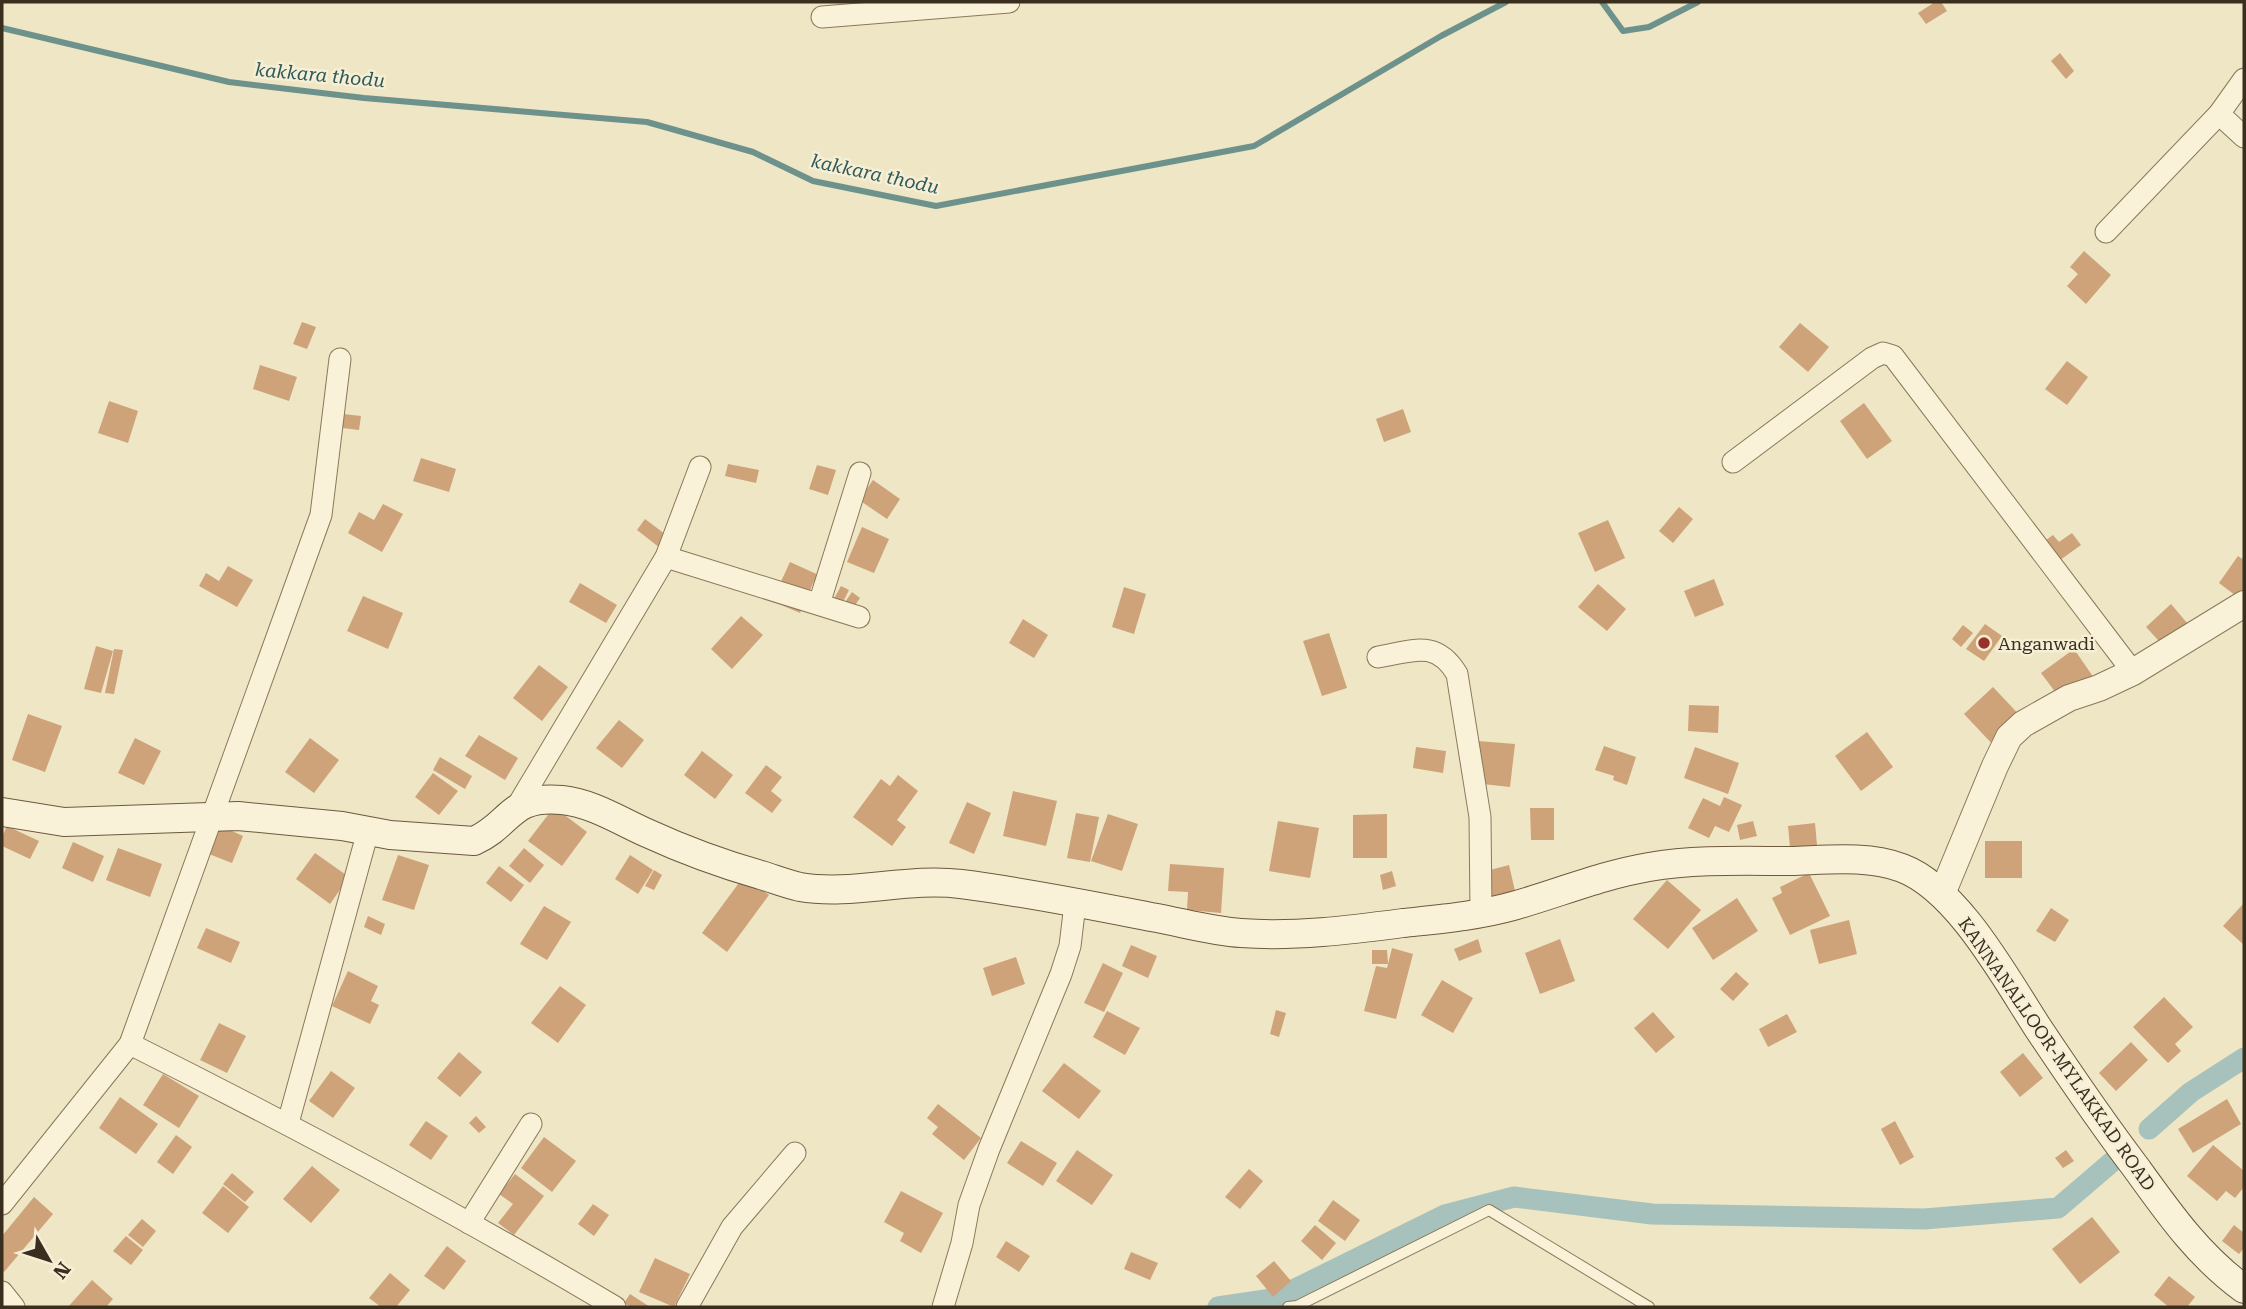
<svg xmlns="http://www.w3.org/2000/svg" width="2246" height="1309" viewBox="0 0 2246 1309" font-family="'Roboto Serif',serif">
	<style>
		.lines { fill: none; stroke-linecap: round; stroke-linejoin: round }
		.stream { stroke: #6d918b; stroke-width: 6 }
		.canal { stroke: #a7c2bc; stroke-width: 21 }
		.building { fill: #cea37a }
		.service-casing { stroke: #8a785a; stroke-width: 12 }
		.minor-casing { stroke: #8a785a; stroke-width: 23 }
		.tertiary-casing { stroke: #8a785a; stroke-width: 28 }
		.secondary-casing { stroke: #6c593e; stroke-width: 30 }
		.service { stroke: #f9f2d8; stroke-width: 10 }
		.minor { stroke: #f9f2d8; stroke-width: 21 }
		.tertiary { stroke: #f9f2d8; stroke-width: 26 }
		.secondary { stroke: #f9f2d8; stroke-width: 28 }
		.poi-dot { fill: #9a3129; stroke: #f6efd5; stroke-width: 2.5 }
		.labels { text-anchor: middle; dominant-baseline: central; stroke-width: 5; stroke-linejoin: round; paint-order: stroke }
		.poi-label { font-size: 18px; fill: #3a2e1f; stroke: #f6efd5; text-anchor: start }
		.street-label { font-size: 18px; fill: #3a2e1f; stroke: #f6efd5 }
		.water-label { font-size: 19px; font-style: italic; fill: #2e5a5a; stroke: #f6efd5 }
	</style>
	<rect width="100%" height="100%" fill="#efe6c5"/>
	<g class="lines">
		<!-- stream -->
		<g class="stream">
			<path d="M 1602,2 L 1623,31 L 1649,27 L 1698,2"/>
			<path d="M 2,28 L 229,82 L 364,98 L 647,122 L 753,152 L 813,181 L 936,206 L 1254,146 L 1441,36 L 1506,2"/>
		</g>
		<!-- canal -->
		<g class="canal">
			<path d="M 2149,1129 L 2191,1092 L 2244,1058"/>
			<path d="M 1218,1307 L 1277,1298 L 1445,1215 L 1514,1197 L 1652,1214 L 1924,1219 L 2058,1208 L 2113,1161"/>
		</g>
	</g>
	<!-- building -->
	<g class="building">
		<path d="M 1935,2 L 1941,2 L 1947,11 L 1926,24 L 1918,13 Z"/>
		<path d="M 2060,53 L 2074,71 L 2066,79 L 2051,61 Z"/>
		<path d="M 2084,251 L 2111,275 L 2086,304 L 2067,286 L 2078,274 L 2070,267 Z"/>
		<path d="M 302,322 L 316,327 L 307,349 L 293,344 Z"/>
		<path d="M 1800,323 L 1829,347 L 1808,372 L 1779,347 Z"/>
		<path d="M 2067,361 L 2088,377 L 2067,405 L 2045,389 Z"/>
		<path d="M 260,365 L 297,377 L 289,401 L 253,389 Z"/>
		<path d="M 109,401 L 138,411 L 128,443 L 98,433 Z"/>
		<path d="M 1864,403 L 1892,441 L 1867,459 L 1840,421 Z"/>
		<path d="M 1403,409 L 1411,432 L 1384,442 L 1376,419 Z"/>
		<path d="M 335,413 L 361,416 L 359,430 L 334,427 Z"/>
		<path d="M 421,458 L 456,469 L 449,492 L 413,481 Z"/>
		<path d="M 728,464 L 759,470 L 756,483 L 725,476 Z"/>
		<path d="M 817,465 L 836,470 L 828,495 L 809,489 Z"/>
		<path d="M 873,480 L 900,499 L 887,519 L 859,500 Z"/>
		<path d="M 383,504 L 403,514 L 382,552 L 348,533 L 359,512 L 374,520 Z"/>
		<path d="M 1679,507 L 1693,519 L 1673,543 L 1659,531 Z"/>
		<path d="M 645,519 L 669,537 L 660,548 L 637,530 Z"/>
		<path d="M 1608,520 L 1625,558 L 1595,572 L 1578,533 Z"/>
		<path d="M 862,527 L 889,539 L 874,573 L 847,562 Z"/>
		<path d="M 2072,533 L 2081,545 L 2049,568 L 2035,548 L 2053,535 L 2059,542 Z"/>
		<path d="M 2238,556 L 2244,560 L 2244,602 L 2219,583 Z"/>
		<path d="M 790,562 L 821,576 L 818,583 L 814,581 L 800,613 L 772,601 Z"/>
		<path d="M 228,566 L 253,580 L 237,607 L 199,586 L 206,573 L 219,581 Z"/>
		<path d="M 1714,579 L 1724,605 L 1695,617 L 1684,591 Z"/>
		<path d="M 580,583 L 617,605 L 606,623 L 569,602 Z"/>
		<path d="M 1598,584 L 1626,609 L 1607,631 L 1578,607 Z"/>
		<path d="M 841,586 L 849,590 L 841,606 L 826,613 Z"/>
		<path d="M 1124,587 L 1146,594 L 1134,634 L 1112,627 Z"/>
		<path d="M 852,592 L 860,598 L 851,611 L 843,605 Z"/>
		<path d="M 363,596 L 403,613 L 388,649 L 347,631 Z"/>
		<path d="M 2171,604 L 2193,630 L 2169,652 L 2146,627 Z"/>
		<path d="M 741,616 L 763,635 L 732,669 L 711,649 Z"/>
		<path d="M 1023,619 L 1048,635 L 1034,658 L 1009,643 Z"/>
		<path d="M 1985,624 L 2002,636 L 1984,661 L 1966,649 Z"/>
		<path d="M 1963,625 L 1973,633 L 1961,647 L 1952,639 Z"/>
		<path d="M 1329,633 L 1347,688 L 1322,696 L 1303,641 Z"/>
		<path d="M 96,646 L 113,651 L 101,693 L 84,689 Z"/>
		<path d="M 114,649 L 123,650 L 114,694 L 105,693 Z"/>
		<path d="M 2074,649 L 2094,678 L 2062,701 L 2041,673 Z"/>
		<path d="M 539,665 L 568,687 L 542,721 L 513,698 Z"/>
		<path d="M 1993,687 L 2025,721 L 1996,748 L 1964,714 Z"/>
		<path d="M 1689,705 L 1719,706 L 1718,733 L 1688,731 Z"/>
		<path d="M 28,714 L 62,726 L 45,772 L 12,760 Z"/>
		<path d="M 619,720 L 644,740 L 622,768 L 596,748 Z"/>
		<path d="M 1867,732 L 1893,767 L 1861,791 L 1835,756 Z"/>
		<path d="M 479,735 L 518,758 L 505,780 L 465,756 Z"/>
		<path d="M 135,738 L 161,751 L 144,785 L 118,773 Z"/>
		<path d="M 310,738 L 339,760 L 314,793 L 285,772 Z"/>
		<path d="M 1478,741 L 1515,744 L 1510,787 L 1473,783 Z"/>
		<path d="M 1604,746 L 1636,757 L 1627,785 L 1613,780 L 1614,776 L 1595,770 Z"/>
		<path d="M 1416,747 L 1446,751 L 1443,773 L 1413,768 Z"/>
		<path d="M 1695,747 L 1739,763 L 1728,794 L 1684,778 Z"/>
		<path d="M 702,751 L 733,775 L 715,799 L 684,775 Z"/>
		<path d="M 440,757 L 472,776 L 465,789 L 433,770 Z"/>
		<path d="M 766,765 L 782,777 L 771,791 L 782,800 L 772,813 L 745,793 Z"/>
		<path d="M 433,773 L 458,791 L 439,815 L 415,797 Z"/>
		<path d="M 898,775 L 918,791 L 897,820 L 906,827 L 892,846 L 853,817 L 881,779 L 890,786 Z"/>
		<path d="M 1013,791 L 1057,801 L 1046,846 L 1003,836 Z"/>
		<path d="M 1724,797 L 1742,805 L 1729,832 L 1715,826 L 1709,838 L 1688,828 L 1703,798 L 1720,806 Z"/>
		<path d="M 967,802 L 991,813 L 974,854 L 949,843 Z"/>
		<path d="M 554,807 L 587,832 L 562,866 L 528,841 Z"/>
		<path d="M 1530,808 L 1554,808 L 1554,840 L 1531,840 Z"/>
		<path d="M 1076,813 L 1099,817 L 1090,862 L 1067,858 Z"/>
		<path d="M 1108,814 L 1138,824 L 1122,871 L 1091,861 Z"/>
		<path d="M 1387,814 L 1387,858 L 1353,858 L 1353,815 Z"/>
		<path d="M 1278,821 L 1319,828 L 1310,878 L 1269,871 Z"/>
		<path d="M 1753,821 L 1757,836 L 1740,840 L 1737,825 Z"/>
		<path d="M 1815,823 L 1817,845 L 1790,847 L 1788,826 Z"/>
		<path d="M 7,826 L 39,841 L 30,859 L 2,846 L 2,837 Z"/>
		<path d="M 221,826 L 243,836 L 232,863 L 209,854 Z"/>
		<rect x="1985" y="841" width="37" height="37"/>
		<path d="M 73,842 L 104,856 L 93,882 L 62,868 Z"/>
		<path d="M 118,848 L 162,864 L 150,897 L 106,880 Z"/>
		<path d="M 524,848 L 544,865 L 530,883 L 509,866 Z"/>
		<path d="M 315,853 L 349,877 L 330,904 L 296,879 Z"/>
		<path d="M 398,855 L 429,865 L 414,910 L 382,900 Z"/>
		<path d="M 630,855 L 653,870 L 638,894 L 615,879 Z"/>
		<path d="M 1170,864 L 1224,868 L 1221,913 L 1187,910 L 1188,892 L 1168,891 Z"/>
		<path d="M 1509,865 L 1515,891 L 1491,896 L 1486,871 Z"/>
		<path d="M 499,866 L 524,885 L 511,902 L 486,883 Z"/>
		<path d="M 654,870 L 662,875 L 654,890 L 645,886 Z"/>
		<path d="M 1392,871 L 1396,886 L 1383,890 L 1380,875 Z"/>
		<path d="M 1809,873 L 1830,916 L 1790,935 L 1772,898 L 1782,893 L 1780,887 Z"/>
		<path d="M 744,876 L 769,895 L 727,952 L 702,933 Z"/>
		<path d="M 1667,880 L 1701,910 L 1668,949 L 1633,919 Z"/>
		<path d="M 1737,898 L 1758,931 L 1713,960 L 1692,928 Z"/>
		<path d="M 2244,903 L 2244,945 L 2223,926 Z"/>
		<path d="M 544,906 L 571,922 L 547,960 L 520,944 Z"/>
		<path d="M 2051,908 L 2069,920 L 2055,942 L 2036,931 Z"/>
		<path d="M 368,916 L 385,924 L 381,935 L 364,927 Z"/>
		<path d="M 1849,920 L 1857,954 L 1819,964 L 1810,930 Z"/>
		<path d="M 206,928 L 240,942 L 231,963 L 197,948 Z"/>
		<path d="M 1478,939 L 1482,952 L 1459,961 L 1454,949 Z"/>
		<path d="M 1560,939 L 1575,981 L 1540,994 L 1525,953 Z"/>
		<path d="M 1131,945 L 1157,956 L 1148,978 L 1122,966 Z"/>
		<path d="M 1392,948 L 1413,954 L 1396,1019 L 1364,1011 L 1376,966 L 1387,968 Z"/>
		<path d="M 1372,950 L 1387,950 L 1388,964 L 1372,964 Z"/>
		<path d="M 1016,957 L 1025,984 L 992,996 L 983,968 Z"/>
		<path d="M 1103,963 L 1123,973 L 1104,1012 L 1084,1003 Z"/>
		<path d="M 348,971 L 378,986 L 371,1001 L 379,1005 L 370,1024 L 332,1006 Z"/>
		<path d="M 1736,972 L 1749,984 L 1733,1001 L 1720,989 Z"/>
		<path d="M 1442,980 L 1473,998 L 1453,1033 L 1421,1015 Z"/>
		<path d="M 560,986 L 586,1005 L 558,1043 L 531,1023 Z"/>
		<path d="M 2164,997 L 2193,1027 L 2175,1044 L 2181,1051 L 2168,1063 L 2133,1027 Z"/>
		<path d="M 1276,1010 L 1286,1013 L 1279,1037 L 1270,1034 Z"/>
		<path d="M 1107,1011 L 1140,1028 L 1125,1055 L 1093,1037 Z"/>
		<path d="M 1653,1012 L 1675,1037 L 1656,1053 L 1634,1028 Z"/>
		<path d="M 1787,1014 L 1797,1032 L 1768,1047 L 1759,1029 Z"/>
		<path d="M 219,1023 L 246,1036 L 227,1073 L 200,1060 Z"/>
		<path d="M 2131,1042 L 2148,1060 L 2116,1091 L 2099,1073 Z"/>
		<path d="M 459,1052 L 482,1072 L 460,1097 L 437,1078 Z"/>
		<path d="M 2023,1053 L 2043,1078 L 2020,1097 L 2000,1072 Z"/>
		<path d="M 1064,1063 L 1101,1091 L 1079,1119 L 1042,1091 Z"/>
		<path d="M 331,1071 L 355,1088 L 333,1118 L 309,1101 Z"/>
		<path d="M 163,1074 L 199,1096 L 179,1128 L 143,1105 Z"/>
		<path d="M 120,1097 L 158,1124 L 136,1154 L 99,1128 Z"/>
		<path d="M 2227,1099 L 2241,1124 L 2193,1153 L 2178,1129 Z"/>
		<path d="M 938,1104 L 981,1138 L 964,1160 L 932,1134 L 938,1127 L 927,1118 Z"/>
		<path d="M 476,1116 L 486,1127 L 479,1133 L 469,1123 Z"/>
		<path d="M 426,1121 L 448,1136 L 431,1160 L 409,1145 Z"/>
		<path d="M 1895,1121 L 1914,1157 L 1900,1165 L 1881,1129 Z"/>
		<path d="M 176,1135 L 192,1147 L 173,1174 L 157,1162 Z"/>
		<path d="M 544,1137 L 576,1161 L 552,1192 L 521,1168 Z"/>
		<path d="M 1021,1141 L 1057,1163 L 1043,1186 L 1007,1163 Z"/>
		<path d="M 2213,1145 L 2244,1171 L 2244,1187 L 2235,1198 L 2226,1191 L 2217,1201 L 2187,1176 Z"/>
		<path d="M 1077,1150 L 1113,1175 L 1092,1205 L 1056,1181 Z"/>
		<path d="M 2066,1150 L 2074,1161 L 2063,1168 L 2055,1158 Z"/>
		<path d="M 312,1166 L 340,1190 L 311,1223 L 283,1199 Z"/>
		<path d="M 1249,1169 L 1263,1181 L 1240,1209 L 1225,1197 Z"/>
		<path d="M 232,1173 L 254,1192 L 245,1202 L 223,1184 Z"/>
		<path d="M 515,1174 L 544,1196 L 514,1235 L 498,1223 L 513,1204 L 499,1194 Z"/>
		<path d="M 223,1186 L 249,1207 L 228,1233 L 202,1213 Z"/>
		<path d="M 901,1191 L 943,1213 L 921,1253 L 900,1241 L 904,1233 L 884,1222 Z"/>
		<path d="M 34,1197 L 53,1214 L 4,1272 L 2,1270 L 2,1236 Z"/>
		<path d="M 1333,1200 L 1360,1220 L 1345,1241 L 1318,1221 Z"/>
		<path d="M 593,1204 L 609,1215 L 594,1236 L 578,1224 Z"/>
		<path d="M 2092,1217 L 2120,1252 L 2080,1284 L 2052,1249 Z"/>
		<path d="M 142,1219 L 156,1231 L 143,1247 L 128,1235 Z"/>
		<path d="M 1315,1225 L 1336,1243 L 1322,1260 L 1301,1241 Z"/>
		<path d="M 2234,1225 L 2244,1233 L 2244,1248 L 2239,1254 L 2222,1241 Z"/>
		<path d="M 126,1236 L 143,1250 L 131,1265 L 113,1251 Z"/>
		<path d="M 1006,1241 L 1030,1256 L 1019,1272 L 996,1257 Z"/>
		<path d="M 447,1246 L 466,1261 L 444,1290 L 424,1276 Z"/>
		<path d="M 1131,1252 L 1158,1263 L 1150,1280 L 1124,1269 Z"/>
		<path d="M 655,1258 L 690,1274 L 674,1307 L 639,1292 Z"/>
		<path d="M 1274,1261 L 1291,1281 L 1273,1297 L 1256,1276 Z"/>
		<path d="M 390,1273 L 410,1290 L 396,1307 L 381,1307 L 369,1298 Z"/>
		<path d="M 2169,1276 L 2195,1297 L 2187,1307 L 2169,1307 L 2154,1295 Z"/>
		<path d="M 92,1280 L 113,1299 L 106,1307 L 68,1307 Z"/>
		<path d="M 630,1294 L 650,1307 L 631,1307 L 624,1303 Z"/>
	</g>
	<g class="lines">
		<!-- service casing -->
		<g class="service-casing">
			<path id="service" d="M 1288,1307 L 1297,1306 L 1489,1210 L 1649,1307"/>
		</g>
		<!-- minor casing -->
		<g class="minor-casing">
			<g id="minor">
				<path d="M 822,17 L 1009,2"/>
				<path d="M 2219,114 L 2244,137"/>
				<path d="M 2106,232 L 2219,114 L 2244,79"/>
				<path d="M 1733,462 L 1872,358 L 1883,353 L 1893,356 L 2133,672"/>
				<path d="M 666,557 L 859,617"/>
				<path d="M 819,604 L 860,473"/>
				<path d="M 1378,657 C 1413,651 1436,639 1457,674 L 1480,817 L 1481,912"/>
				<path d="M 518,805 L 666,557 L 700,467"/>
				<path d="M 130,1044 C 294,1126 457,1213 615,1307"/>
				<path d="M 288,1123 L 368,831"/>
				<path d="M 2,1204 L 130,1044 L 321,515 L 340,359"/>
				<path d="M 469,1223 L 531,1124"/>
				<path d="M 2,1292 L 14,1307"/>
				<path d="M 687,1307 L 732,1227 L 795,1153"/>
				<path d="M 943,1307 L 962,1243 L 969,1205 L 989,1149 L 1061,974 L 1070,946 L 1075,904"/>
			</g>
		</g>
		<!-- tertiary casing -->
		<g class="tertiary-casing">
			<path id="tertiary" d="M 1942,894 L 1995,766 L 2009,737 L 2023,724 L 2069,698 L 2099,688 L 2133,672 L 2244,604"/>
		</g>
		<!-- secondary casing -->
		<g class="secondary-casing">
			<path id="secondary" d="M 2,812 L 64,822 L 238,816 L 342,826 L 390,835 L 474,841 C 512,824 509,795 562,800 C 592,803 620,821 647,833 C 684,850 722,864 761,875 C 774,879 787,884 800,887 C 853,896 907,877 961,884 C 1025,892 1089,905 1151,917 C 1181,922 1210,931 1241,933 C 1294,937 1350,930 1403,923 C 1440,919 1477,916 1513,906 C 1559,893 1602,875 1649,867 C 1696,859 1744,861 1791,861 C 1826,860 1868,855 1902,868 C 1958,889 2006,979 2038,1028 C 2070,1076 2102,1123 2137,1169 C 2170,1215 2199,1256 2244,1289"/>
		</g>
		<!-- service -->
		<use href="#service" class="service"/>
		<!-- minor -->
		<use href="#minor" class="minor"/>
		<!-- tertiary -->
		<use href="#tertiary" class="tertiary"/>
		<!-- secondary -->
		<use href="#secondary" class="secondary"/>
	</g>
	<!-- markers -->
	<circle class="poi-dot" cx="1984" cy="643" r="7"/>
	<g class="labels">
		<!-- poi labels -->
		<g class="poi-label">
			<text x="1998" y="643">Anganwadi</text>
		</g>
		<!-- street labels -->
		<g class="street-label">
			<text transform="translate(2057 1054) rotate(55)">KANNANALLOOR-MYLAKKAD ROAD</text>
		</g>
		<!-- water labels -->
		<g class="water-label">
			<text transform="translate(320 75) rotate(5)">kakkara thodu</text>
			<text transform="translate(875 174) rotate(12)">kakkara thodu</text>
		</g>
	</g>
	<!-- border -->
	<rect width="2246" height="1309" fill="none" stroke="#3a2e1f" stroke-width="7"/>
	<!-- north arrow -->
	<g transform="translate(49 1260) rotate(129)" stroke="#f6efd5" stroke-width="5" paint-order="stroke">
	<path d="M0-5L12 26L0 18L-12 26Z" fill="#3a2e1f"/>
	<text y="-10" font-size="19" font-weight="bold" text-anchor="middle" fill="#3a2e1f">N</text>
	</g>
</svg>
